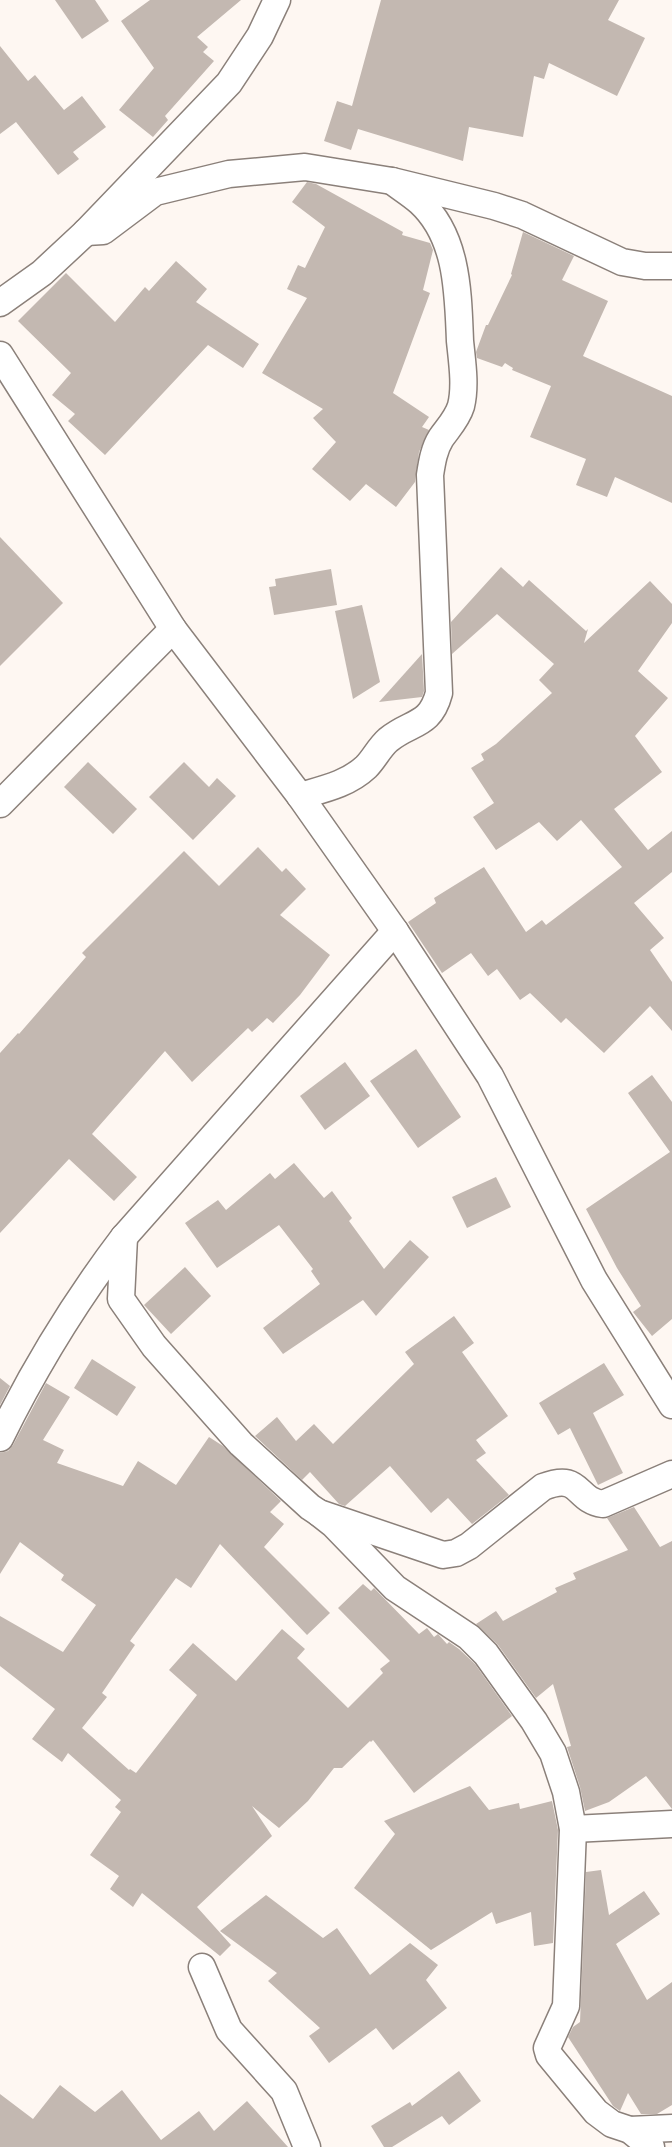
<svg xmlns="http://www.w3.org/2000/svg" width="672" height="2147" viewBox="0 0 672 2147" font-family="'Asap Condensed',sans-serif">
	<style>
		.building { fill: #c3b8b1 }
		.lines { fill: none; stroke-linecap: round; stroke-linejoin: round }
		.street-casing { stroke: #8b807a; stroke-width: 29 }
		.street { stroke: #fff; stroke-width: 26 }
	</style>
	<rect width="100%" height="100%" fill="#fef7f2"/>
	<!-- building -->
	<g class="building">
		<path d="M 55,0 L 95,0 L 109,21 L 82,39 Z"/>
		<path d="M 150,0 L 241,0 L 197,37 L 208,47 L 203,52 L 214,61 L 165,116 L 168,120 L 153,137 L 119,110 L 154,68 L 121,21 Z"/>
		<path d="M 381,0 L 619,0 L 608,20 L 645,38 L 617,96 L 549,63 L 544,79 L 534,76 L 523,137 L 469,127 L 463,161 L 358,129 L 351,150 L 324,141 L 337,101 L 352,106 Z"/>
		<path d="M 0,46 L 28,81 L 35,75 L 64,110 L 82,96 L 106,127 L 73,152 L 79,159 L 58,175 L 16,122 L 0,134 Z"/>
		<path d="M 307,182 L 316,184 L 403,232 L 402,235 L 430,243 L 433,250 L 423,290 L 430,293 L 393,393 L 429,417 L 422,427 L 429,430 L 419,452 L 415,482 L 396,507 L 366,484 L 350,501 L 312,469 L 336,442 L 313,418 L 323,409 L 262,373 L 307,298 L 287,289 L 298,265 L 305,268 L 325,227 L 292,202 Z"/>
		<path d="M 523,232 L 574,256 L 562,280 L 608,301 L 583,356 L 672,396 L 672,503 L 615,477 L 607,497 L 576,485 L 586,459 L 530,437 L 551,386 L 512,370 L 513,368 L 505,363 L 502,367 L 477,358 L 476,352 L 486,325 L 488,325 L 512,275 L 511,274 Z"/>
		<path d="M 176,261 L 207,289 L 196,302 L 259,344 L 243,368 L 208,345 L 105,455 L 68,421 L 75,414 L 52,395 L 71,373 L 18,321 L 66,273 L 115,322 L 145,287 L 149,291 Z"/>
		<path d="M 0,537 L 63,603 L 0,666 Z"/>
		<path d="M 501,567 L 523,587 L 529,580 L 586,631 L 588,629 L 584,643 L 650,581 L 672,604 L 672,623 L 638,671 L 668,698 L 635,736 L 662,772 L 614,809 L 648,850 L 672,831 L 672,872 L 634,903 L 664,938 L 650,950 L 672,982 L 672,1031 L 650,1006 L 604,1053 L 566,1018 L 561,1023 L 530,993 L 520,1000 L 497,969 L 488,976 L 471,953 L 442,973 L 408,922 L 436,903 L 434,898 L 484,867 L 526,932 L 542,920 L 546,925 L 622,867 L 581,820 L 557,841 L 539,822 L 496,850 L 473,817 L 494,803 L 471,768 L 484,760 L 481,754 L 496,744 L 552,693 L 539,680 L 554,664 L 497,614 L 452,654 L 451,622 Z"/>
		<path d="M 331,569 L 337,605 L 274,615 L 269,587 L 276,586 L 275,579 Z"/>
		<path d="M 362,605 L 380,682 L 353,699 L 335,611 Z"/>
		<path d="M 422,654 L 424,691 L 422,697 L 379,702 Z"/>
		<path d="M 88,762 L 137,809 L 113,834 L 64,787 Z"/>
		<path d="M 184,762 L 209,787 L 217,778 L 236,796 L 193,840 L 149,797 Z"/>
		<path d="M 258,847 L 282,872 L 286,868 L 306,889 L 280,915 L 330,955 L 300,995 L 273,1023 L 267,1018 L 252,1032 L 248,1028 L 192,1082 L 165,1051 L 92,1134 L 137,1177 L 114,1201 L 69,1159 L 0,1233 L 0,1053 L 18,1033 L 19,1034 L 86,957 L 82,953 L 184,851 L 219,886 Z"/>
		<path d="M 416,1049 L 461,1117 L 418,1148 L 370,1081 Z"/>
		<path d="M 345,1062 L 370,1096 L 325,1130 L 300,1096 Z"/>
		<path d="M 652,1075 L 672,1102 L 672,1319 L 652,1336 L 633,1312 L 641,1306 L 617,1268 L 586,1209 L 670,1152 L 628,1093 Z"/>
		<path d="M 294,1163 L 324,1198 L 332,1191 L 352,1218 L 349,1221 L 384,1269 L 410,1240 L 429,1257 L 376,1316 L 363,1300 L 283,1354 L 263,1328 L 320,1284 L 311,1271 L 313,1269 L 279,1225 L 217,1268 L 185,1223 L 218,1200 L 226,1210 L 270,1173 L 275,1179 Z"/>
		<path d="M 496,1177 L 511,1207 L 467,1228 L 452,1197 Z"/>
		<path d="M 185,1267 L 211,1296 L 171,1334 L 144,1305 Z"/>
		<path d="M 454,1316 L 474,1343 L 462,1352 L 508,1416 L 476,1440 L 486,1453 L 476,1460 L 509,1495 L 472,1524 L 448,1498 L 431,1513 L 390,1466 L 345,1506 L 339,1504 L 310,1472 L 302,1480 L 255,1436 L 277,1417 L 296,1441 L 314,1424 L 333,1444 L 414,1364 L 405,1352 Z"/>
		<path d="M 92,1359 L 136,1387 L 117,1416 L 74,1388 Z"/>
		<path d="M 604,1363 L 624,1395 L 593,1413 L 623,1473 L 598,1485 L 570,1428 L 558,1435 L 539,1403 Z"/>
		<path d="M 0,1378 L 10,1386 L 0,1405 Z"/>
		<path d="M 46,1383 L 70,1397 L 43,1440 L 64,1450 L 57,1463 L 123,1486 L 138,1461 L 176,1485 L 209,1437 L 223,1446 L 281,1501 L 270,1512 L 284,1524 L 264,1547 L 330,1613 L 307,1635 L 220,1544 L 191,1588 L 176,1578 L 130,1641 L 135,1645 L 102,1693 L 107,1697 L 82,1728 L 129,1770 L 130,1769 L 136,1773 L 197,1695 L 169,1670 L 193,1643 L 236,1681 L 282,1629 L 305,1649 L 297,1658 L 348,1708 L 383,1673 L 380,1669 L 390,1661 L 338,1608 L 363,1584 L 371,1591 L 374,1588 L 419,1634 L 427,1628 L 434,1637 L 438,1634 L 447,1644 L 449,1642 L 459,1649 L 475,1664 L 512,1716 L 414,1793 L 373,1740 L 371,1742 L 370,1741 L 342,1768 L 334,1768 L 308,1801 L 279,1828 L 252,1806 L 272,1836 L 197,1907 L 231,1945 L 220,1956 L 142,1893 L 133,1907 L 110,1889 L 119,1876 L 90,1855 L 121,1812 L 115,1807 L 121,1800 L 68,1753 L 62,1762 L 32,1739 L 55,1709 L 0,1666 L 0,1616 L 63,1652 L 96,1605 L 61,1580 L 64,1575 L 20,1542 L 0,1574 L 0,1453 L 8,1451 L 13,1445 Z"/>
		<path d="M 634,1507 L 660,1547 L 672,1541 L 672,1809 L 646,1776 L 609,1802 L 585,1811 L 580,1787 L 567,1747 L 571,1746 L 553,1684 L 536,1698 L 498,1645 L 476,1624 L 496,1611 L 503,1621 L 557,1592 L 555,1588 L 576,1579 L 573,1573 L 628,1550 L 607,1518 Z"/>
		<path d="M 470,1786 L 489,1810 L 519,1803 L 520,1809 L 552,1801 L 558,1830 L 553,1943 L 534,1946 L 531,1912 L 496,1924 L 492,1912 L 431,1950 L 354,1888 L 395,1834 L 384,1821 Z"/>
		<path d="M 601,1870 L 609,1915 L 644,1891 L 660,1914 L 616,1944 L 647,2000 L 672,1982 L 672,2105 L 657,2114 L 641,2114 L 628,2093 L 620,2111 L 613,2106 L 568,2037 L 573,2027 L 580,2022 L 586,1872 Z"/>
		<path d="M 266,1895 L 323,1938 L 337,1928 L 370,1975 L 410,1943 L 438,1965 L 426,1980 L 447,2008 L 393,2050 L 376,2028 L 329,2063 L 309,2036 L 320,2028 L 268,1981 L 277,1973 L 220,1931 Z"/>
		<path d="M 459,2071 L 481,2101 L 449,2125 L 442,2116 L 392,2147 L 384,2147 L 371,2126 L 410,2102 L 412,2106 Z"/>
		<path d="M 60,2085 L 95,2112 L 122,2090 L 161,2140 L 199,2111 L 214,2131 L 247,2101 L 288,2147 L 0,2147 L 0,2094 L 33,2119 Z"/>
	</g>
	<g class="lines">
		<!-- street casing -->
		<g class="street-casing">
			<g id="street">
				<path d="M 86,232 L 103,231 L 155,192 L 229,174 L 305,167 L 392,181 L 494,206 L 522,215 L 622,262 L 645,266 L 672,266"/>
				<path d="M 0,303 L 42,273 L 86,232 L 229,83 L 260,36 L 277,0"/>
				<path d="M 0,355 L 173,629 L 300,796 L 395,931 L 490,1076 L 594,1280 L 672,1405"/>
				<path d="M 300,796 C 324,789 348,784 366,767 C 374,759 379,748 388,740 C 411,721 430,727 439,693 L 430,475 C 432,462 434,449 441,438 C 448,428 457,419 461,406 C 466,386 462,361 460,341 C 458,293 458,237 420,202 C 411,194 401,188 392,181"/>
				<path d="M 0,804 L 173,629"/>
				<path d="M 124,1237 L 121,1299 L 154,1346 L 241,1444 L 310,1507 L 319,1513 L 443,1555 L 456,1553 L 469,1546 L 543,1487 C 582,1472 574,1500 603,1504 L 672,1474"/>
				<path d="M 0,1438 C 35,1367 76,1300 124,1237 L 395,931"/>
				<path d="M 319,1513 L 333,1524 L 395,1588 L 469,1637 L 486,1654 L 534,1721 L 553,1753 L 566,1792 L 573,1829 L 566,2006 L 547,2048 L 549,2055 L 596,2112 L 612,2124 L 630,2130 L 651,2147"/>
				<path d="M 573,1829 L 672,1824"/>
				<path d="M 202,1967 L 229,2030 L 284,2091 L 307,2147"/>
				<path d="M 630,2130 L 672,2128"/>
			</g>
		</g>
		<!-- street -->
		<use href="#street" class="street"/>
	</g>
</svg>
